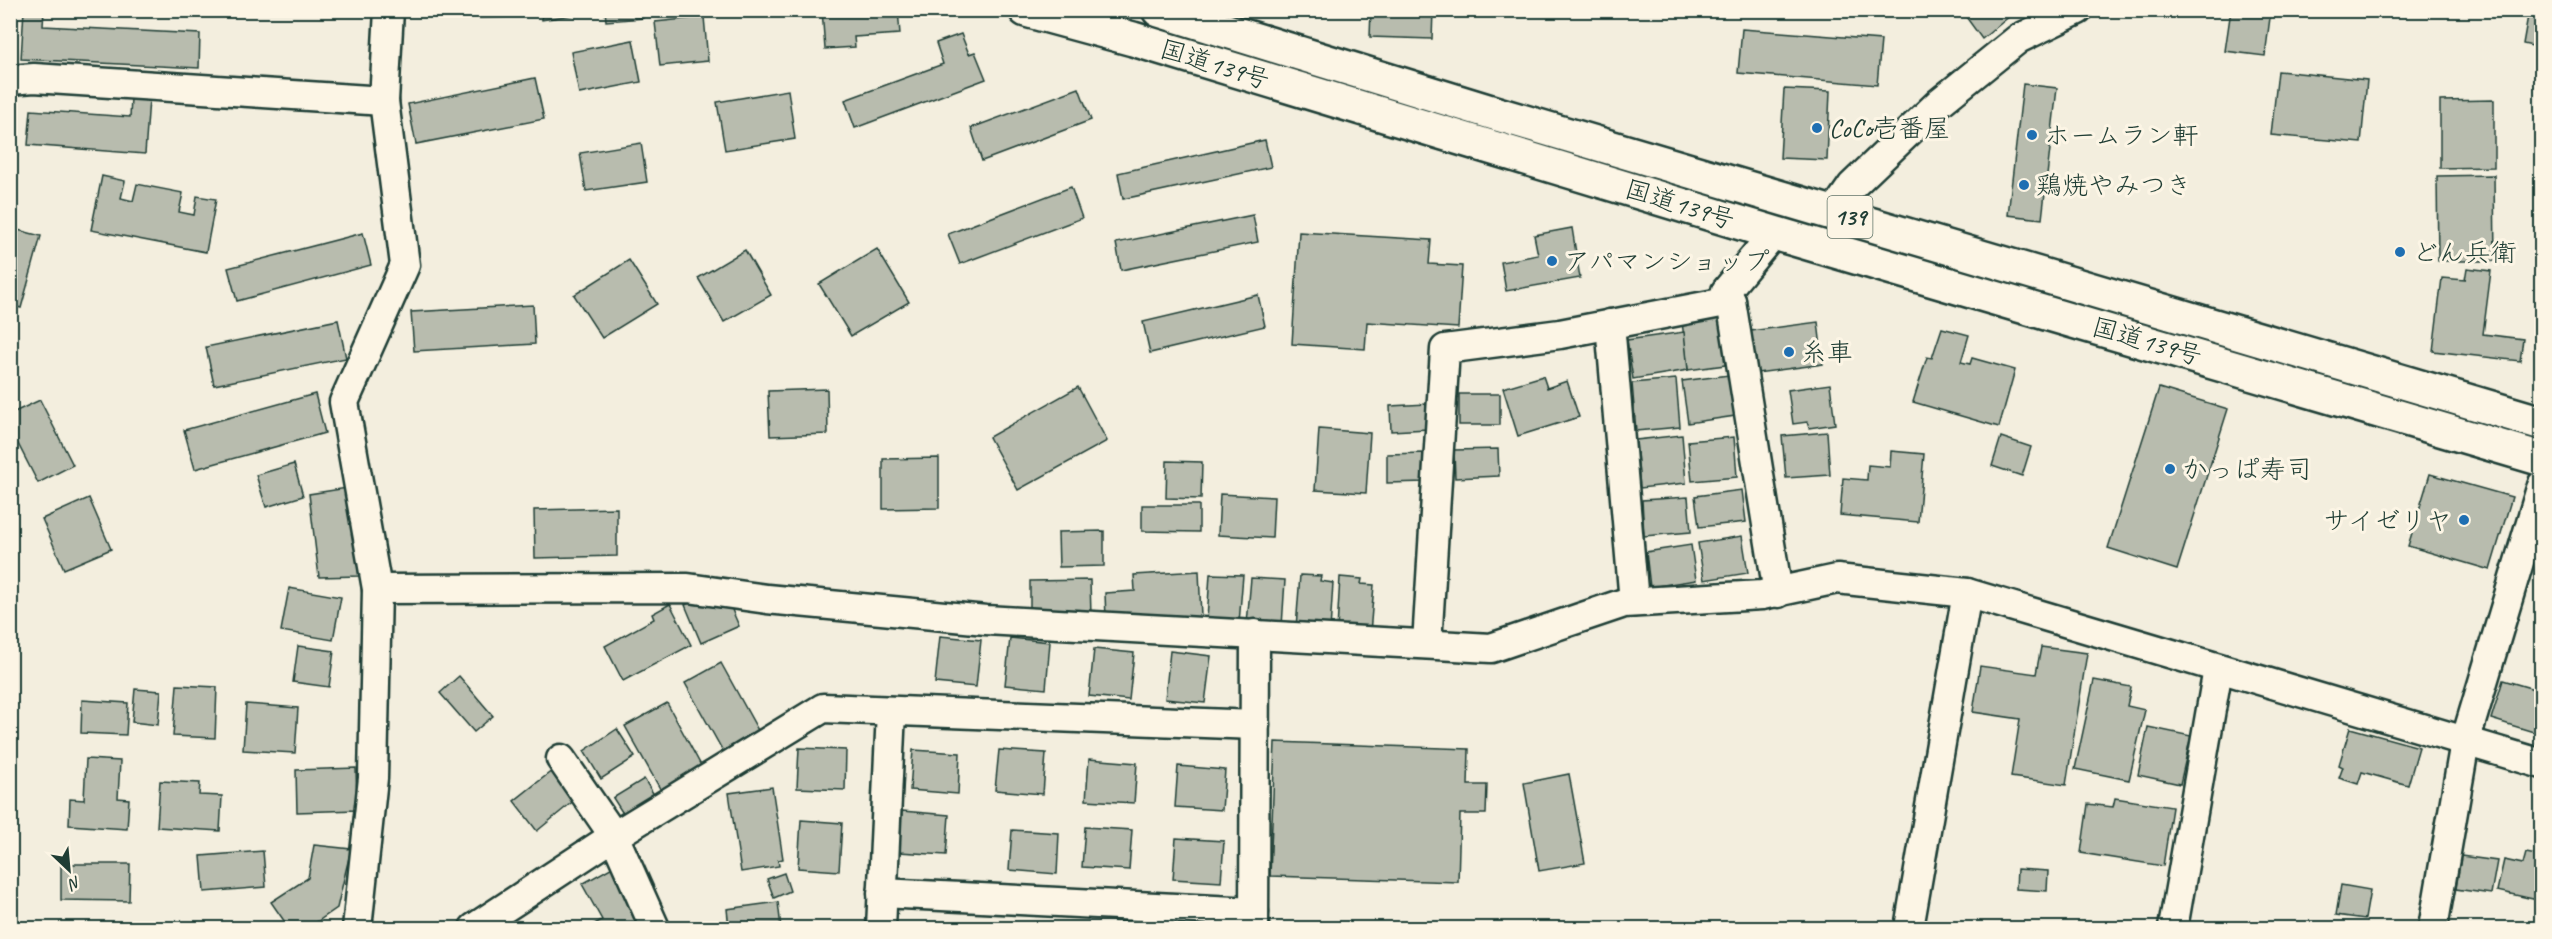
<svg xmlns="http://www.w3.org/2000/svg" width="2552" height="939" font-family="Caveat,'Klee One',sans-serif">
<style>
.building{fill:#b8bcae;stroke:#1f3d34;stroke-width:1.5}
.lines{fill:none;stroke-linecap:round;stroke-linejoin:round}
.street-casing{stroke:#1f3d34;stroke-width:33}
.highway-casing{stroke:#1f3d34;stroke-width:38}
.street{stroke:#fcf5e5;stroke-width:28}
.highway{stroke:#fcf5e5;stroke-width:33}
.poi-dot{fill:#1f6fb2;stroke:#fcf5e5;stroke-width:2}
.labels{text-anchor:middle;stroke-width:6;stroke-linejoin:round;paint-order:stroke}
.shield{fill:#fcf5e5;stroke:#617469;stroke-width:1.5}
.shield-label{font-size:24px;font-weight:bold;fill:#1f3d34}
.street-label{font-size:26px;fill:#1f3d34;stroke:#fcf5e5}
.poi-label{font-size:26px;fill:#1f3d34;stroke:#fcf5e5;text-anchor:start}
</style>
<rect width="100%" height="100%" fill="#f3eede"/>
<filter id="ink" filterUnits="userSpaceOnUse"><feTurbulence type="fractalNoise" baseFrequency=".0167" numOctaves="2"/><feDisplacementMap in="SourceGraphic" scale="12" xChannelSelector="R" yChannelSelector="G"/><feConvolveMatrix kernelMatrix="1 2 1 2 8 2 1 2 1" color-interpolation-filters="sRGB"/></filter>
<g filter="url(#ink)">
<g class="building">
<polygon points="24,10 44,10 43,26 200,34 199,68 21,59"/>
<polygon points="477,10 518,10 518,17 477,18"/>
<polygon points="541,10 590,10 590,12 542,20"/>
<polygon points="605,10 643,10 643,18 606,21"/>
<polygon points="822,10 898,10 900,34 854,37 855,47 825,49"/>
<polygon points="1371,10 1433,10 1432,39 1370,37"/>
<polygon points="1458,10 1494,10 1494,15 1458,17"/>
<polygon points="1961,10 2016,10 2016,11 1982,39"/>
<polygon points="2231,10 2271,10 2265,56 2225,51"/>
<polygon points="2529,10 2542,10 2542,48 2523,44"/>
<polygon points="704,17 708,61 660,66 655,22"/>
<polygon points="1742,29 1881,40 1877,85 1738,73"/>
<polygon points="961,34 969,54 975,52 986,79 855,128 845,100 943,64 936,43"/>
<polygon points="633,40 641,82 579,94 571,52"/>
<polygon points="2278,71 2367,80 2361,143 2271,135"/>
<polygon points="535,78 544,119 416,144 408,104"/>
<polygon points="2023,84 2057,88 2042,219 2008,215"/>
<polygon points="1079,88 1091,120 982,161 971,128"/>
<polygon points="1784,89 1830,91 1827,160 1780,158"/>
<polygon points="788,90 795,139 725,150 717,102"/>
<polygon points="131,98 149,99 145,154 28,145 31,110 130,117"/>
<polygon points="2494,100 2494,167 2440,168 2440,101"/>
<polygon points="1265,140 1271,167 1123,199 1118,173"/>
<polygon points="641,143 647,182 586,191 580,153"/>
<polygon points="2494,175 2495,261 2438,261 2437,176"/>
<polygon points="102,176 125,181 121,198 133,201 137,184 183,193 179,212 194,215 197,196 216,199 206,252 91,230"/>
<polygon points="1071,187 1082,218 960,264 948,234"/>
<polygon points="1253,215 1258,242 1121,270 1116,243"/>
<polygon points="10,228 41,236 21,308 10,305"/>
<polygon points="1572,228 1580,278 1506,291 1501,262 1538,255 1534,235"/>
<polygon points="1299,232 1431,240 1429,264 1462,266 1458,328 1367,322 1365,349 1292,344"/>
<polygon points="363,233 371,265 237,301 228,268"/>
<polygon points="877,249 909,302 851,336 819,284"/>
<polygon points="745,250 771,295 724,322 698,278"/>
<polygon points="629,260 657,304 602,338 574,295"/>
<polygon points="2467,268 2491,271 2483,334 2523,339 2520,361 2433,351 2442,278 2465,280"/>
<polygon points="1258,295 1265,326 1150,353 1143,322"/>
<polygon points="533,305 535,344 414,351 411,312"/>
<polygon points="1720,317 1725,365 1688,370 1682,322"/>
<polygon points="338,320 346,358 214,385 206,347"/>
<polygon points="1818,322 1823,364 1757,373 1751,331"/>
<polygon points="1942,328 1969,335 1961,362 1970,364 1972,358 2015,370 1999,427 1913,402 1927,357 1932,358"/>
<polygon points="1684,332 1688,370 1633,379 1627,340"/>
<polygon points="1729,375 1735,416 1688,423 1682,381"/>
<polygon points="1543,376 1547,388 1567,381 1579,417 1518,436 1503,388"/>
<polygon points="1676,379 1680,427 1636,431 1632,383"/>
<polygon points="1830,384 1835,424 1809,428 1807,422 1793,424 1788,390"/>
<polygon points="1078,387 1107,441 1018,490 989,437"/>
<polygon points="2159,388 2228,409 2177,570 2108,548"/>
<polygon points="827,389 828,434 770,436 768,391"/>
<polygon points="315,394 325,433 195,469 184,430"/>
<rect x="1459" y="394" width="41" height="31"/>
<polygon points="40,400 73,465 38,483 10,428 10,414"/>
<polygon points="1427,404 1428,429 1391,431 1390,406"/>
<polygon points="1319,429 1370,433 1366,493 1315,490"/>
<polygon points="1827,432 1830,475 1786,478 1782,436"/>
<polygon points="1682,435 1686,483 1640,488 1636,440"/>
<polygon points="1734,437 1737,477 1692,481 1688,441"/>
<polygon points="2001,437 2031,447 2022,476 1992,466"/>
<polygon points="1498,449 1499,476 1455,478 1454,450"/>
<polygon points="1891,451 1924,454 1918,522 1840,515 1843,478 1867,480 1868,465 1890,467"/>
<polygon points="1424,453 1425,482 1387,483 1387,454"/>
<polygon points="939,458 939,508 883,509 883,459"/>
<polygon points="1167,461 1202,462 1201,499 1166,498"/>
<polygon points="294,464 303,496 266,507 256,475"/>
<polygon points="2430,474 2512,497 2490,570 2408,546"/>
<polygon points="347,488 359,576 319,577 309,494"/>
<polygon points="1742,490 1746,522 1699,527 1695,496"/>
<polygon points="1220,494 1274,497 1272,538 1218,535"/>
<polygon points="1688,497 1691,532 1644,536 1642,500"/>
<polygon points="89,498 111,549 64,569 42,519"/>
<polygon points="1142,505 1199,505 1199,532 1142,531"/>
<polygon points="617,508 617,556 535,558 534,510"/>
<polygon points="1104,531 1104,566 1059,567 1058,532"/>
<polygon points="1742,536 1748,573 1704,580 1698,543"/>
<polygon points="1691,545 1696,580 1650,587 1646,552"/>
<polygon points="1199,571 1201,617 1136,621 1106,618 1105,593 1135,591 1134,575"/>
<polygon points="1210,574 1243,575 1239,623 1207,620"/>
<polygon points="1300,575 1321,576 1320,581 1333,583 1330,630 1296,628"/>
<polygon points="1340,577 1362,579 1361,584 1374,585 1370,633 1337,630"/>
<polygon points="1251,578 1285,580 1282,626 1247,624"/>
<polygon points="1090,580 1091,616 1030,617 1030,581"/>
<polygon points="289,588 341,597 333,640 281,631"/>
<polygon points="708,596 726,596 739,626 701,643 685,605"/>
<polygon points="670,604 691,645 623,681 605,646 654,619 652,614"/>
<polygon points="940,636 981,640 976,687 935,683"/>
<polygon points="1010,638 1050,642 1046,689 1005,685"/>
<polygon points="298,646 334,651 329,687 293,682"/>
<polygon points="2041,647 2087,653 2066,785 2011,777 2020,719 1973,712 1980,666 2036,674"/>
<polygon points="1094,649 1134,653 1129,700 1089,696"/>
<polygon points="1170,651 1211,656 1205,703 1165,699"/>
<polygon points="721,663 760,734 724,753 685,683"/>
<polygon points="459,676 493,716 474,732 440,693"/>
<polygon points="2094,680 2131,687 2127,706 2145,710 2129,780 2075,769"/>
<polygon points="2503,680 2534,689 2537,681 2542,682 2542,741 2535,739 2537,733 2491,719"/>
<polygon points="177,685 217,687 215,738 173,736"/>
<polygon points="135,689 161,691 158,725 132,722"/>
<polygon points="82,700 128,703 126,735 81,733"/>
<polygon points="667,703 704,771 663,794 625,726"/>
<polygon points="246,704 298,708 295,753 243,750"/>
<polygon points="2148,727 2191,736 2180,784 2138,775"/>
<polygon points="2350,728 2419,747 2408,785 2362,772 2358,784 2339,778 2343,767 2339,765"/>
<polygon points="617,729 635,757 601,779 584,751"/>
<polygon points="1275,742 1469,749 1468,785 1487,785 1486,814 1460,814 1458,882 1270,876"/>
<polygon points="799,748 846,750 845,790 797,788"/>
<polygon points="913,750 960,753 958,794 910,790"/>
<polygon points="999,750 1046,753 1043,794 995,790"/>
<polygon points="86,759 120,761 118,798 129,799 127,829 69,825 70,799 84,800"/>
<polygon points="1089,759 1137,763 1134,803 1086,800"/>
<polygon points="1178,766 1225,770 1222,810 1175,807"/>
<polygon points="356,768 357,810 297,812 296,770"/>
<polygon points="553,770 576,799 537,831 514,801"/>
<polygon points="1569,774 1585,863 1539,871 1524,783"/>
<polygon points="644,779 660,804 629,823 613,798"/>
<polygon points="160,781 200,783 199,795 222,796 220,831 157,827"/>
<polygon points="772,787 783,859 778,860 779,866 741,872 729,793"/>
<polygon points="2115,798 2172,807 2163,866 2081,853 2088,804 2113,807"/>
<polygon points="902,811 949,815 946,855 899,852"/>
<polygon points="801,820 842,823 839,871 798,868"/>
<polygon points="1085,827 1132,830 1129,870 1082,867"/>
<polygon points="1012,830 1059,833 1057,874 1009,870"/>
<polygon points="1176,838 1224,841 1221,882 1173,879"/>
<polygon points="314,845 351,849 337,908 308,928 289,928 271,902 308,878"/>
<polygon points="263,851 266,887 204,892 201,856"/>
<polygon points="2526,853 2542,856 2542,901 2497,891 2504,860 2523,864"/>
<polygon points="2461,856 2497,861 2491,894 2456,889"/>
<polygon points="61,864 130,864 129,901 61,900"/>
<polygon points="616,865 646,928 587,928 602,920 582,884"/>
<polygon points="2017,869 2048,871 2047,891 2016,889"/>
<polygon points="784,873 790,891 774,898 767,879"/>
<polygon points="2341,885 2370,890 2365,919 2336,915"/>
<polygon points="778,902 781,928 729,928 727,909"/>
</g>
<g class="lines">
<defs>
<g id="street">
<polyline points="10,80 34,78 384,101"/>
<polyline points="1834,212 1852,186 1940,102 2018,39 2078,10"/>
<polyline points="1774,233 1726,291 1731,301 1778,593"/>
<polyline points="1610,324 1634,602"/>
<polyline points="377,589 688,588 767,599 986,620 1491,648 1624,603 1762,595 1837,579 1967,593 2542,764"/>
<polyline points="1427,644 1445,349 1560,334 1731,301"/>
<polyline points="561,759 614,836 655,928"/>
<polyline points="882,893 1254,912"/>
<polyline points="357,928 373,778 377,589 344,402 405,265 384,101 389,10"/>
<polyline points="474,928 614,836 823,708 1255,725"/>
<polyline points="881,928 891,711"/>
<polyline points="1254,928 1255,634"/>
<polyline points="1909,928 1967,593"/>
<polyline points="2173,928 2218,669"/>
<polyline points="2433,928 2465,742 2542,485"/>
</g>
<g id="highway">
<polyline points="1026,10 1133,39 1774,233 2542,459"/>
<polyline points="1159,10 1494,113 2542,423"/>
</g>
</defs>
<use href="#street" class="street-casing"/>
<use href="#highway" class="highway-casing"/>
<use href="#street" class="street"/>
<use href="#highway" class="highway"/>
</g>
</g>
<g class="poi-dot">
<circle cx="1817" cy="128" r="6"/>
<circle cx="2032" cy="135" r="6"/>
<circle cx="2024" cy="185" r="6"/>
<circle cx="2400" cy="252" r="6"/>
<circle cx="1552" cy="261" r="6"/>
<circle cx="1789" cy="352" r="6"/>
<circle cx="2170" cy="469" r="6"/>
<circle cx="2464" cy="520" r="6"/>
</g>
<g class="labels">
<rect class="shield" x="1827.5" y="196" width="45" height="42" rx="4.5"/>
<g class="shield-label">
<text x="1850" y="225">139</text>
</g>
<g class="street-label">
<text transform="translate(1215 64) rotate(17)" y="9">国道139号</text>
<text transform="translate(1680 204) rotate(17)" y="9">国道139号</text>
<text transform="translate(2147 341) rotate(16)" y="9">国道139号</text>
</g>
<g class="poi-label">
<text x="1829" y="137">CoCo壱番屋</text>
<text x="2044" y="144">ホームラン軒</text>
<text x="2036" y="194">鶏焼やみつき</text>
<text x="2412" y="261">どん兵衛</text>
<text x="1564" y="270">アパマンショップ</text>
<text x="1801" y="361">糸車</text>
<text x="2182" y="478">かっぱ寿司</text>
<text x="2452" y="529" text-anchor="end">サイゼリヤ</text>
</g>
</g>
<rect width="2552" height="939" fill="none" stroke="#fcf5e5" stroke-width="36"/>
<rect x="18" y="18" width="2516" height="903" fill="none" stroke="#1f3d34" stroke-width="2" filter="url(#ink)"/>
<g transform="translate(69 870) rotate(154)" stroke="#fcf5e5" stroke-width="4.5" paint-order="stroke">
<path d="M0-4.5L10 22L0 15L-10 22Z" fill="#1f3d34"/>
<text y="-9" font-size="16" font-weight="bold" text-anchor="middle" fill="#1f3d34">N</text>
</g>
</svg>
